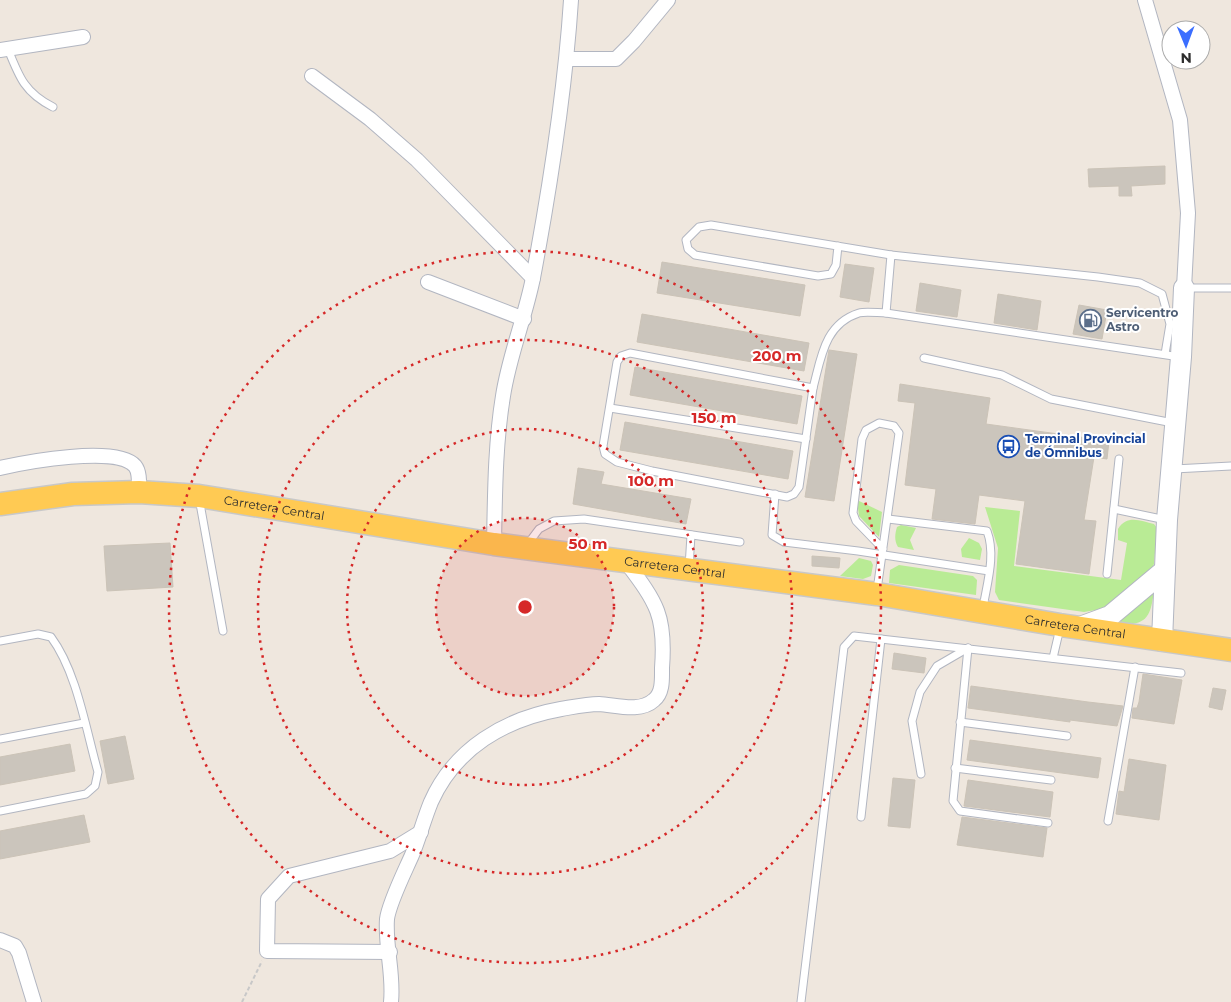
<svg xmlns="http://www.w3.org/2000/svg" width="1231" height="1002" font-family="Montserrat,sans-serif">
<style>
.green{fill:#b9eb95}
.building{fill:#cbc5bc;stroke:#cbc3b7}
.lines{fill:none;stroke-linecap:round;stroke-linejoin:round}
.lane-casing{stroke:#b2b6c1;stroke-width:9}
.street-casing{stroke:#b2b6c1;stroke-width:16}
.secondary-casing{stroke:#b2b6c1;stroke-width:22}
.primary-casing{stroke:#c8c8c8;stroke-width:25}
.path{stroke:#c8c8c8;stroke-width:2;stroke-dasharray:4 2.5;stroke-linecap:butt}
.lane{stroke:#fff;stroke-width:7}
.street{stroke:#fff;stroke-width:14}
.secondary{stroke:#fff;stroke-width:20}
.primary{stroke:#ffca53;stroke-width:22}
.ring{fill:none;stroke:#d62828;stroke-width:2.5;stroke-dasharray:2.5 5}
.labels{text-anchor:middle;stroke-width:4;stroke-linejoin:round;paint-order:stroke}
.service-label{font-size:12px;font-weight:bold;fill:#4e5e75;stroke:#fff;text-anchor:start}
.transit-label{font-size:12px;font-weight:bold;fill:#164399;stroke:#fff;text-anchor:start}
.street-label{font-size:12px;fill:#2d2d2d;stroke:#fff}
.centre{fill:#d62828;stroke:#fff;stroke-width:2.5}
.ring-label{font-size:15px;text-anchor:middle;font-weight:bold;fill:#d62828;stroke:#fff;stroke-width:4;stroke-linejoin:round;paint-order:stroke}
</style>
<rect width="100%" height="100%" fill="#efe7de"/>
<g class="green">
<polygon points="857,500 882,512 879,537 859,516"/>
<path d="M 985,507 L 1020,511 L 1014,566 L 1121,580 L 1127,543 L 1118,540 L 1118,529 C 1127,514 1141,521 1154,524 L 1157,528 L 1154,564 L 1151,570 L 1108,608 L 1084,612 L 999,600 L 995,592 L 998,548 Z"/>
<path d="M 901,525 L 916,528 L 910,540 L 914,550 L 898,547 C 894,540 895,534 897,527 Z"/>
<polygon points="969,538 979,543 982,549 980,560 962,557 961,549"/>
<polygon points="859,558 871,561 873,565 871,576 863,579 840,576"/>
<polygon points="899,565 973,576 977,580 976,595 889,583 890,570"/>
<path d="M 1154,588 C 1151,622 1144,627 1109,623 Z"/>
</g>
<g class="building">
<polygon points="1165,166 1165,184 1131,186 1132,196 1119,196 1119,186 1089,187 1088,169"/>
<polygon points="662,262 805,285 800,316 657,293"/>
<polygon points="845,264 874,268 869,302 840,297"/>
<polygon points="920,283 961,290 957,317 916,311"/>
<polygon points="998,294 1041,301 1037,330 994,323"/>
<polygon points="1079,305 1107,310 1102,339 1073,334"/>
<polygon points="642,314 809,343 804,371 637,342"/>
<polygon points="829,350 857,354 834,501 805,497"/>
<polygon points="635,367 802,396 797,424 630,395"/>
<polygon points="900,384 990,398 986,424 1109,441 1107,459 1094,457 1084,520 1096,521 1089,574 1016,564 1025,501 979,495 975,524 932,519 936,489 905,485 915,403 898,401"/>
<polygon points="625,422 793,451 788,479 620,450"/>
<polygon points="578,468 604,472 601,484 691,499 686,524 573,504"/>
<polygon points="170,543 173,587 107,591 104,546"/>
<polygon points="812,556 840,558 839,568 812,566"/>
<polygon points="894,653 926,658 924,673 892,669"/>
<polygon points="1143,674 1182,680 1174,724 1132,718 1133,708 1137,708 1139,702"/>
<polygon points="971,686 1088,702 1123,706 1117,726 1070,720 1070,722 968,708"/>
<polygon points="1213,688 1226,690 1222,710 1209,707"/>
<polygon points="125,736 134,779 108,784 100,741"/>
<polygon points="970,740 1101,758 1098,778 967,760"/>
<polygon points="70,744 75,771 0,785 0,757"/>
<polygon points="1129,759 1166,765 1159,820 1116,814 1119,791 1124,792"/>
<polygon points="893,778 915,780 910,828 888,826"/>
<polygon points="968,780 1053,792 1050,817 964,806"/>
<polygon points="84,815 90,842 0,859 0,831"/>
<polygon points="962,817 1047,828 1043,857 957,845"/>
</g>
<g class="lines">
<defs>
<g id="lane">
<path d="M 8,49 C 19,77 25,93 53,107"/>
<polyline points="838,246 836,265 831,274 818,276 695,255 688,249 686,240 699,227 711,225 891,255"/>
<polyline points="1184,288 1231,288"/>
<polyline points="886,313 891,255 1098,277 1140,283 1162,294 1170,324 1165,354"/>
<polygon points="630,353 813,388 799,487 794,494 787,497 652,471 617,462 605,454 603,446 617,362 621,356"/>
<polyline points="924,358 1002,375 1051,399 1173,423"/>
<path d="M 813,388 C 821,359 824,324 859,313 C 866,311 878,313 886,313 L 1180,357"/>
<polyline points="610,408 806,439"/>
<polyline points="1174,469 1231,466"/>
<polyline points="775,494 772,535 784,542 858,551 989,571"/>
<polyline points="199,498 223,631"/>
<polyline points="1114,509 1166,520"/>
<path d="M 888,519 L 987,531 C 996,555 987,583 983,608"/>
<polyline points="527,545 539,529 554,521 584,519 740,542"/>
<polyline points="689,567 691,535"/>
<polyline points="1107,574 1119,459"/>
<polyline points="877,590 899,433 894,426 879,423 866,430 862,439 853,513 856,521 883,549"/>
<path d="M 0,641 L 38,634 L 51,637 C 77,672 86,730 98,772 L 95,786 L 86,794 L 0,811"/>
<polyline points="968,648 953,801 960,811 1048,823"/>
<polyline points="1053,658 1060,628"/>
<polyline points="960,722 1067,736"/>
<polyline points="0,739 84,723"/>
<polyline points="955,768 1051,780"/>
<polyline points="921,774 912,721 920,692 937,666 968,648"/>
<polyline points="861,817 881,639"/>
<polyline points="1108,821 1135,667"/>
<polyline points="801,1002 844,647 854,636 1181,673"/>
</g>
<g id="street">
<polyline points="1145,0 1180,120 1188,213 1184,288"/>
<polyline points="0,50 83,37"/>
<polyline points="567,59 616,59 634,41 668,0"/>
<polyline points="312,76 370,119 417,160 533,278"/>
<polyline points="428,282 524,319"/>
<path d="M 0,468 C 26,462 117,445 135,466 C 140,472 139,484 139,492"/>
<path d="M 494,544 C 495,495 495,445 503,396 C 509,356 525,318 533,278 C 550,187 565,93 571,0"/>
<polyline points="0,940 15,946 19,953 34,1002"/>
<polyline points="390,952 267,951 268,899 289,876 390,851 421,832"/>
<path d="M 391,1002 C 394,974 385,947 387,919 C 389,903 405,871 412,855 C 419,838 424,819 431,802 C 455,748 505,719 561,709 C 573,707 587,704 599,704 C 616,705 640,713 654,700 C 663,693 662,679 662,668 C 666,616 657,603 626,562"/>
</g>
<g id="secondary">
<polyline points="1080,627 1110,616 1165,570"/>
<polyline points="1162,641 1167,520 1181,357 1184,288"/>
</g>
<g id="primary">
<path id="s1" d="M 0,504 L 73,494 L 139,492 L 199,496 L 494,544 L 877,594 L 1060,625 L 1231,650"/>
</g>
</defs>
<use href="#lane" class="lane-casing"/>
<use href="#street" class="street-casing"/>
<use href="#secondary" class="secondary-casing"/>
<use href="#primary" class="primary-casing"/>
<polyline class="path" points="242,1002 262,961"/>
<use href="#lane" class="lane"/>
<use href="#street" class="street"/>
<use href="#secondary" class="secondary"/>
<use href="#primary" class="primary"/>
</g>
<circle cx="525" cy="607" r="89" fill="#d62828" fill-opacity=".12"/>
<g class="ring">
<circle cx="525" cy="607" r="89"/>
<circle cx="525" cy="607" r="178"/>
<circle cx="525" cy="607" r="267"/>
<circle cx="525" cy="607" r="356"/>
</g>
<defs>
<symbol id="fuel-ring" viewBox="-11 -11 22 22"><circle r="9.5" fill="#fff" stroke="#5c6f8a" stroke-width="1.5"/><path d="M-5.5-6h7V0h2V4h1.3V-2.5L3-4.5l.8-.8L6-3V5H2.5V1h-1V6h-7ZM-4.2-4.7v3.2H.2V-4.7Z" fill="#5c6f8a"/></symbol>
<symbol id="bus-ring" viewBox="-11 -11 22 22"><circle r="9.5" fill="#fff" stroke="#1a4fb4" stroke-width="1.5"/><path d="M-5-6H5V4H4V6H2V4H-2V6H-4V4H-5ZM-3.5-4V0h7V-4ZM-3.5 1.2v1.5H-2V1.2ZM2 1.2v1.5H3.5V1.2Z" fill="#1a4fb4"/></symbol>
</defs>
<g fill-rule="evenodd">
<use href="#fuel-ring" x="1078" y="308" width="25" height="25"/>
<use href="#bus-ring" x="996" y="434" width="25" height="25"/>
</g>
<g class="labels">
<g class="service-label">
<text x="1106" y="317">Servicentro<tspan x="1106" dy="14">Astro</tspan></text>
</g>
<g class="transit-label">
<text x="1025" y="443">Terminal Provincial<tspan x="1025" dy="14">de Ómnibus</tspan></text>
</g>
<g class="street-label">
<text dy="4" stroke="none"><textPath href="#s1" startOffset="276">Carretera Central</textPath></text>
<text dy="4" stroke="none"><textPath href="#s1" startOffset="681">Carretera Central</textPath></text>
<text dy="4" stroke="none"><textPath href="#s1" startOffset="1086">Carretera Central</textPath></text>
</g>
</g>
<circle cx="525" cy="607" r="8" class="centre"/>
<g class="ring-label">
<text x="777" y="361">200 m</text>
<text x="714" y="423">150 m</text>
<text x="651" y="486">100 m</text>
<text x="588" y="549">50 m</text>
</g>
<g transform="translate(1186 45) rotate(179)"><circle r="24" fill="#ffffff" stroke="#ababab"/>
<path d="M0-4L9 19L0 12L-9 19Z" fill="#3b6eff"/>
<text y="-8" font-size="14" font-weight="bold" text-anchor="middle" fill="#2d2d2d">N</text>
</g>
</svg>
